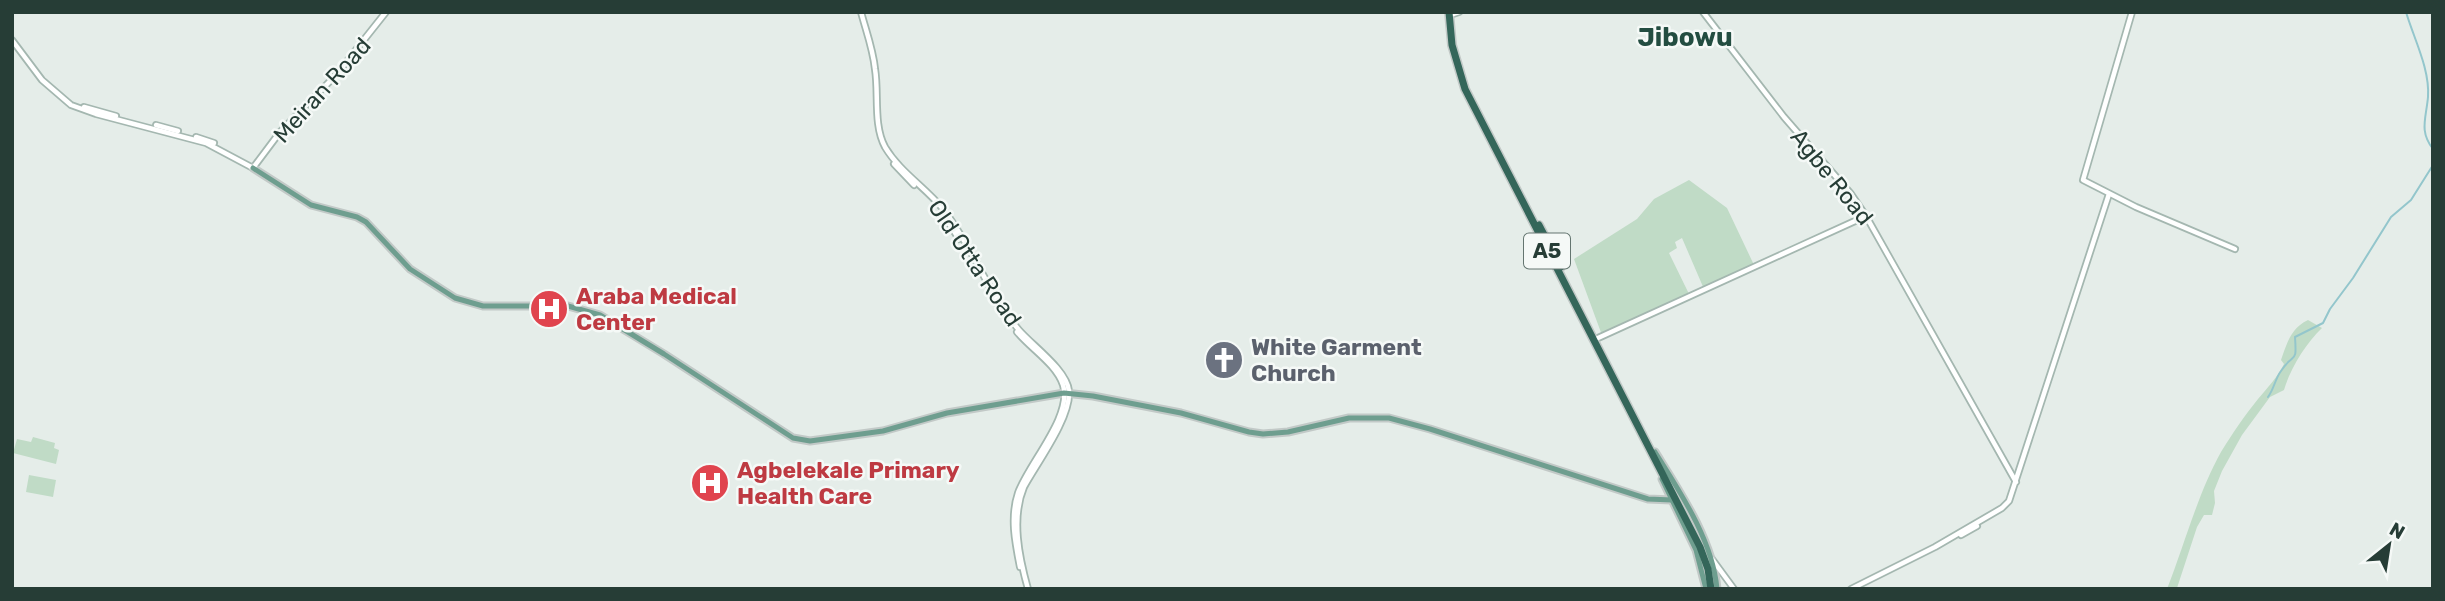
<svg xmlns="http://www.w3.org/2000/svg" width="2445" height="601" font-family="Rubik,sans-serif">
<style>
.green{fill:#c0dbc6}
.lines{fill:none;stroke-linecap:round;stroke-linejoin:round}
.stream{stroke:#93c6cc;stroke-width:2}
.secondary-casing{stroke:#a4b7b0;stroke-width:8}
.primary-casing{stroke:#c2c9c7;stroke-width:9}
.highway-casing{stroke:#c2c9c7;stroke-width:10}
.secondary{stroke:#fff;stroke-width:4.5}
.primary{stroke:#6e9e8f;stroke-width:5}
.highway{stroke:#34665a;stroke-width:7}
.labels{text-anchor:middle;stroke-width:5;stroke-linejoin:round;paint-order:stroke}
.shield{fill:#f5f9f7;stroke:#647570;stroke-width:2}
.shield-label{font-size:21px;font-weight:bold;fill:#263d36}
.street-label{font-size:23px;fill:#263d36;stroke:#f5f9f7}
.health-label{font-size:23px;font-weight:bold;fill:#be3a42;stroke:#f5f9f7;text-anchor:start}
.worship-label{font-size:23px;font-weight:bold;fill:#5b616d;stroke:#f5f9f7;text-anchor:start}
.quarter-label{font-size:26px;font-weight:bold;fill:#234d41;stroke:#f5f9f7}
</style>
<rect width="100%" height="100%" fill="#e5ede9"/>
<g class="green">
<polygon points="1689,180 1727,208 1754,265 1704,289 1682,238 1675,242 1677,248 1669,253 1690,296 1603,338 1574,259 1637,219 1654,199"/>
<path d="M 2308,320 L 2322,328 C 2306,343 2290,369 2284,390 L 2270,397 L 2242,435 L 2222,471 L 2214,491 L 2215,503 L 2212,515 L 2204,515 L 2197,527 L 2177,588 L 2167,589 C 2184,546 2198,493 2221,452 C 2232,434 2245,415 2258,399 C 2268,387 2277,378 2284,364 L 2281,360 C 2287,343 2291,328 2308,320 Z"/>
<polygon points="33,437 55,443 54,448 59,450 56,464 13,453 17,439 31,442"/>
<polygon points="29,475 56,480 53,497 26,492"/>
</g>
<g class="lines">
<g class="stream">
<path d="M 2406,12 C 2414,39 2430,69 2428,97 C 2426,119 2419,131 2433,149"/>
<path d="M 2268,397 C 2274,389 2275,379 2281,371 C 2294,351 2297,366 2295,337 L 2323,323 L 2330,309 L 2353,278 L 2391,217 L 2411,200 L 2433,165"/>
</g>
<defs>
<g id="secondary">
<path d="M 861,12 C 866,31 873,49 875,69 C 879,93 873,125 885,147 C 900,172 925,187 943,209 C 973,247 988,294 1019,330 C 1033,346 1067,370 1069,391 C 1071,418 1037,463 1024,487 C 1011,518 1019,557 1028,589"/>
<polyline points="1703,12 1784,117 1851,194 1866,216 2016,482"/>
<polyline points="2132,12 2083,180 2136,207 2235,249"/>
<polyline points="1453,14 1459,12"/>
<polyline points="12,40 42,80 71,105 96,114 206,143 253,168 280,132 336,75 386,12"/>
<polyline points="84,107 116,116"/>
<polyline points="156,125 178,131"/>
<polyline points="196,137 214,143"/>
<polyline points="894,164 914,185"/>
<polyline points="943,214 959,239"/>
<polyline points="991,295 1010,322"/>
<path d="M 1017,332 C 1031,349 1056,364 1063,385 C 1073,416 1028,464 1018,493 C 1010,517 1015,542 1020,567"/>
<polyline points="1598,338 1866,216"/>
<polyline points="1961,535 1977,526"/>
<polyline points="1712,559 1734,589"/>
<polyline points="1851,589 1935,547 2002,508 2009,501 2109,194"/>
</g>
<g id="primary">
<polyline points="253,168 311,205 357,217 366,222 410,269 455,298 483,306 568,306 600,315 664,354 793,438 810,441 883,431 947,413 1064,393 1093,396 1181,413 1249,432 1263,434 1288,432 1349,418 1389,418 1430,429 1648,499 1672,500"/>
<path d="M 1655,452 C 1680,492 1713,541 1717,589"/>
<polyline points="1662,479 1696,550 1706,589"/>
</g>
<g id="highway">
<polyline points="1449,12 1452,45 1465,89 1700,547 1708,569 1711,589"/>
<polyline points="1539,225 1561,267"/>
</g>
</defs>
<use href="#secondary" class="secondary-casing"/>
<use href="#primary" class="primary-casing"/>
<use href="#highway" class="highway-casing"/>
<use href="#secondary" class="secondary"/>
<use href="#primary" class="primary"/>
<use href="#highway" class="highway"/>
</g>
<defs>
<symbol id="hospital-disc" viewBox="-11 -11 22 22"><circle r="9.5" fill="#e0444e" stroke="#f5f9f7"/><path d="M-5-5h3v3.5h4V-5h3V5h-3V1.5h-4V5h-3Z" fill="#fff"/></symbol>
<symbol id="church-disc" viewBox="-11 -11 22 22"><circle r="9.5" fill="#6b7280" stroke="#f5f9f7"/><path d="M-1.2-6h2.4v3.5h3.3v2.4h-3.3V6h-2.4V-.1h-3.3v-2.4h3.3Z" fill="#fff"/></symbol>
</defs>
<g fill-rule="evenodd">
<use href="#hospital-disc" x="527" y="287" width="44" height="44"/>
<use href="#church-disc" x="1202" y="338" width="44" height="44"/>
<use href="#hospital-disc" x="688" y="461" width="44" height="44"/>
</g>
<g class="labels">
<rect class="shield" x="1524" y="233.5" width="46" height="35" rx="5"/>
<g class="shield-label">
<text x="1547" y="258">A5</text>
</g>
<g class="street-label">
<text transform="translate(322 90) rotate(-48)" y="8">Meiran Road</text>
<text transform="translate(1832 177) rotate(51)" y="8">Agbe Road</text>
<text transform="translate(975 263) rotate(56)" y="8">Old Otta Road</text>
</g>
<g class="health-label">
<text x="576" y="304">Araba Medical<tspan x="576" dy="26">Center</tspan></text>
<text x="737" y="478">Agbelekale Primary<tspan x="737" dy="26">Health Care</tspan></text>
</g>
<g class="worship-label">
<text x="1251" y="355">White Garment<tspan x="1251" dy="26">Church</tspan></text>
</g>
<g class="quarter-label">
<text x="1685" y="46">Jibowu</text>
</g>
</g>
<rect width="2445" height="601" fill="none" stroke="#263d36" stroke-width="28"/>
<g transform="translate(2389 545) rotate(30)" stroke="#f5f9f7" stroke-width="5" paint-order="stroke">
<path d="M0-5L12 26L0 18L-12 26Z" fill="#263d36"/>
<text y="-10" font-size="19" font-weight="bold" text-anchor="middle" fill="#263d36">N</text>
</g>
</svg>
